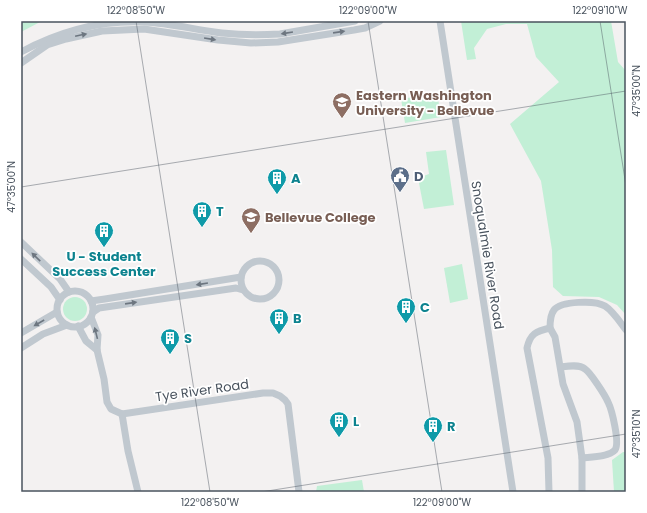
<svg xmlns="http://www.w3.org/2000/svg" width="647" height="513" font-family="Poppins,sans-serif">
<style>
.green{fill:#c2efd6}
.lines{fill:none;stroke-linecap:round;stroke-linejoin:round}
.street{stroke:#c0c8cf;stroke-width:7}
.oneway{fill:#6d7680}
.ticks{fill:none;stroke:#49535e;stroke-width:1;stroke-opacity:0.45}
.labels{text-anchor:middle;stroke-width:3.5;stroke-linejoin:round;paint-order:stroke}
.education-label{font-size:13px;font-weight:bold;fill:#785e54;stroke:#fff;text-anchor:start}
.service-label{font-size:13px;font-weight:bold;fill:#4e5e75;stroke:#fff;text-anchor:start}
.culture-label{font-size:13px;font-weight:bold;fill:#0d838f;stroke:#fff;text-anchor:start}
.street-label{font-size:13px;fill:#49535e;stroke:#fff}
.neatline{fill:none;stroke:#49535e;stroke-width:1.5}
.ticks-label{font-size:10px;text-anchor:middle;fill:#49535e}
</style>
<rect width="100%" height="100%" fill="#f3f1f1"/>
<g class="green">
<polygon points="21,21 42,21 21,32"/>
<polygon points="461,21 611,21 618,62 626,71 626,315 617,305 599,297 563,296 553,287 552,250 541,181 510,124 559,82 536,57 527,24 506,24 487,29 474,48 476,59 467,60"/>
<polygon points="437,93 441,117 405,123 401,99"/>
<polygon points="446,150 454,205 424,209 418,178 429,174 426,152"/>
<polygon points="462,264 468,299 450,303 444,268"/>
<circle cx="75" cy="309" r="12"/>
<polygon points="623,452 626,452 626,492 614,492 612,460"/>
<polygon points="362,480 364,492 316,492 317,486"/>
</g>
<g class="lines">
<g class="street">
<polyline points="440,21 513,492"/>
<path d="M 21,52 C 60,31 99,20 144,22 C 170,23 196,30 222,33 C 241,35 261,35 280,34 L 355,21"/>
<polyline points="21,63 47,45 66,39 102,31 144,29 218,40 251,43 278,42 354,30 365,28 380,21"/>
<polyline points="21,242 60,279 69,292"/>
<polyline points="21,259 51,287 60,300"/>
<circle cx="260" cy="280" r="19"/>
<circle cx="75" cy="309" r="18"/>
<polyline points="91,301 105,299 241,277"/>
<polyline points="93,312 99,308 106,307 236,288 243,290"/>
<polyline points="91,317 98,335 97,350 104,379 107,402 111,409 122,414 263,393 273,393 280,396 285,400 288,404 299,492"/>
<polyline points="78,326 86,341 97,350"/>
<path d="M 550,328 C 550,322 550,315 554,310 C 561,301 595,300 605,306 C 613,311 620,322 626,330"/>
<polyline points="21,333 57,312"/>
<polyline points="21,348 43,334 67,325"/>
<path d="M 561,367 C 568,366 579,364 585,369 C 590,372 605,395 608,402 C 612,410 620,443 615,450 C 609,457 591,457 582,458"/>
<polyline points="122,414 128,451 138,492"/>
<path d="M 549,492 L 548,458 L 527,348 C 530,334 536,331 550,328 L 555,337 L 563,384 L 577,422 L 582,458 L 582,492"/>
</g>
</g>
<defs><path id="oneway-solid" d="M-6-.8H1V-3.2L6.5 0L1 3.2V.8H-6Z"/></defs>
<g class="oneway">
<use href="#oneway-solid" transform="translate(339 32) rotate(-8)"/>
<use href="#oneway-solid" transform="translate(287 33) rotate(171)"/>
<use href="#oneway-solid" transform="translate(81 35) rotate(-12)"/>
<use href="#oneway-solid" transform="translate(210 39) rotate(9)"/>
<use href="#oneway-solid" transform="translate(36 257) rotate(-136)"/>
<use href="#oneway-solid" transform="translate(202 284) rotate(171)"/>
<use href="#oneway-solid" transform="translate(131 303) rotate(-8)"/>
<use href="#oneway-solid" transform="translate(39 323) rotate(150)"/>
<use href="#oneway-solid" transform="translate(96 333) rotate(-104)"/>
</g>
<path class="ticks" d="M 136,21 L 210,492M 368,21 L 442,492M 600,21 L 626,186M 21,187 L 626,91M 261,492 L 626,434"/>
<defs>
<symbol id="university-pin" viewBox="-11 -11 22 30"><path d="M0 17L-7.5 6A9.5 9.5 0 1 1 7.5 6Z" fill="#8d6e63" stroke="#fff"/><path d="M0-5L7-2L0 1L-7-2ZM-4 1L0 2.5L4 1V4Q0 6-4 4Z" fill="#fff"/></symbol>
<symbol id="civic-pin" viewBox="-11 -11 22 30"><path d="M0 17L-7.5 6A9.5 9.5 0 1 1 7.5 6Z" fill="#5c6f8a" stroke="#fff"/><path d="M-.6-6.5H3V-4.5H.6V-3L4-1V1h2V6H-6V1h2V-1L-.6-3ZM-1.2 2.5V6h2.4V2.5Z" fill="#fff"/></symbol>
<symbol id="building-pin" viewBox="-11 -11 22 30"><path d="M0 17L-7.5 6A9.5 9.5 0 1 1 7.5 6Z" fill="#0f9aa8" stroke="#fff"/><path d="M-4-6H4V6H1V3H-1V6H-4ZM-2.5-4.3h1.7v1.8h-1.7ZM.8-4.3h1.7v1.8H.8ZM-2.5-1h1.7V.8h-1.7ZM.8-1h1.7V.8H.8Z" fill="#fff"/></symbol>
</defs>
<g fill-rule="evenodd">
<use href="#university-pin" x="331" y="91" width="22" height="30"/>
<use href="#civic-pin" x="389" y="165" width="22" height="30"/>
<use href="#building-pin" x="266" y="167" width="22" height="30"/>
<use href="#building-pin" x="191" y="200" width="22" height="30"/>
<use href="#university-pin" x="240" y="206" width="22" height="30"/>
<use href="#building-pin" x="93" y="220" width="22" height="30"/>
<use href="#building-pin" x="395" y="296" width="22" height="30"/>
<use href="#building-pin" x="268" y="307" width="22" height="30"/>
<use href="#building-pin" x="159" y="327" width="22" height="30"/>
<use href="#building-pin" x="328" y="410" width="22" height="30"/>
<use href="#building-pin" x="422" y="415" width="22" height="30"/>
</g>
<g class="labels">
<g class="education-label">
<text x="356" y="100">Eastern Washington<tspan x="356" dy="15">University - Bellevue</tspan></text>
<text x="265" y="222">Bellevue College</text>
</g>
<g class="service-label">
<text x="414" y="181">D</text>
</g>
<g class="culture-label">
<text x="291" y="183">A</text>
<text x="216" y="216">T</text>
<text x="104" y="261" text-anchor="middle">U - Student<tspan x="104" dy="15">Success Center</tspan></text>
<text x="420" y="312">C</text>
<text x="293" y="323">B</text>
<text x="184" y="343">S</text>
<text x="353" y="426">L</text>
<text x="447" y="431">R</text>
</g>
<g class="street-label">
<text transform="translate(488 255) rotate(81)" y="5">Snoqualmie River Road</text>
<text transform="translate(202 390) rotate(-8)" y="5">Tye River Road</text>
</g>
</g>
<rect width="647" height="513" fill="none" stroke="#ffffff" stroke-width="44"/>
<rect x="22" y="22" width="603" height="469" class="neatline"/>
<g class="ticks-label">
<text x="136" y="14">122°08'50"W</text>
<text x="368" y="14">122°09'00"W</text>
<text x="600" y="14">122°09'10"W</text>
<text transform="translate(636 91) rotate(-90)" y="4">47°35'00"N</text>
<text transform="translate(11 187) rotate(-90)" y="4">47°35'00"N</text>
<text transform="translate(636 434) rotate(-90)" y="4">47°35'10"N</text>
<text x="210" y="506">122°08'50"W</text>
<text x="442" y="506">122°09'00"W</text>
</g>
</svg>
